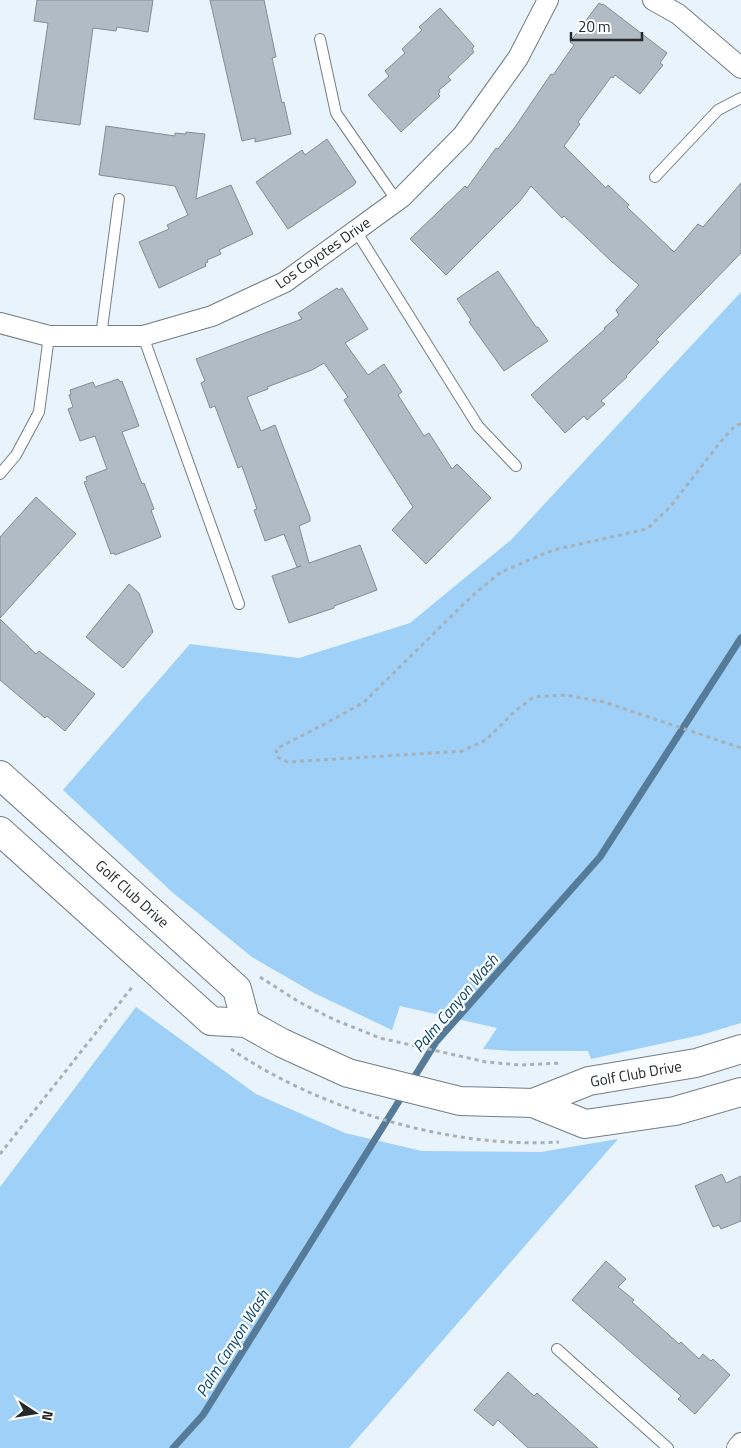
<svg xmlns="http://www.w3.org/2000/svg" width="741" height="1448" font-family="'Titillium Web',sans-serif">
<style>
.green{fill:#9fd0f8}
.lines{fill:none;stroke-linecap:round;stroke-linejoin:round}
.stream{stroke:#567b98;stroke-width:7}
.building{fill:#b1bbc3;stroke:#838d94}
.lane-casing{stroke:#747d85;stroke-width:12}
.street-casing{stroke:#747d85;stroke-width:22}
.secondary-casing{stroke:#747d85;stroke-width:30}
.path{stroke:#a8b1b7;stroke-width:3;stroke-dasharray:4 4;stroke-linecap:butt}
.lane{stroke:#fff;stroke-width:10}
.street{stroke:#fff;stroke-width:20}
.secondary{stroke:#fff;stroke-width:28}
.labels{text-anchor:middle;stroke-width:4.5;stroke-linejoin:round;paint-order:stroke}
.street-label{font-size:15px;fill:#25292c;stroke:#fff}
.water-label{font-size:16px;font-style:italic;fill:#06456c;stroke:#fff}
</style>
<rect width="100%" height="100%" fill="#e8f3fb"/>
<g class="green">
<polygon points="741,292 741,1023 701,1035 591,1059 588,1051 512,1051 483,1049 497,1028 400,1006 392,1030 314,993 252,957 172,892 63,790 190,644 299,658 410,623 511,540"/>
<polygon points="136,1007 256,1094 345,1133 422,1151 541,1152 618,1139 349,1448 0,1448 0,1187"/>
</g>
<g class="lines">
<g class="stream">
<polyline points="410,1084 436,1042 600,857 741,638"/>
<polyline points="173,1448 203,1415 404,1093"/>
</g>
</g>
<g class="building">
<polygon points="37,0 153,0 148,32 117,27 116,31 93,28 80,125 34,119 48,23 34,21"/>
<polygon points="210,0 264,0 276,57 272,58 282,103 284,102 291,134 255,142 255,138 242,141"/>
<polygon points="599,3 602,5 603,4 667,53 660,63 663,65 640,94 615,75 613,78 611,77 578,122 580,124 564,146 606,188 608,185 629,205 627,207 674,252 698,224 703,227 741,183 741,253 656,340 659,342 626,376 627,377 601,401 605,404 587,420 584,416 565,433 531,395 605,329 604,328 619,315 616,310 639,285 611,261 564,216 562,218 531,186 520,201 446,275 410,239 465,186 467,188 496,148 498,149 515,127 551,74 553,75 574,45 570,42"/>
<polygon points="440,8 474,46 472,49 474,52 448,77 451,80 439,90 440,92 438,94 440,96 401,132 368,95 389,76 385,71 405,53 402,49 422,30 419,27"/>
<polygon points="106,126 175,136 175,133 186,134 186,132 205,134 196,199 231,185 253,234 219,250 221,254 207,260 208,262 205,263 206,266 159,288 139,242 169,229 167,225 188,215 175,186 99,175"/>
<polygon points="327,139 356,182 354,185 288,229 256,182 302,150 305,155"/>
<polygon points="498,271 536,327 538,327 548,341 504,371 469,322 471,320 457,299"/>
<polygon points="337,288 339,290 342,288 368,329 345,343 368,375 384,364 402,392 398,395 424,436 429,433 452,469 457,464 491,498 426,564 392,530 413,507 344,400 348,397 324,363 312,370 267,387 268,389 247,397 261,431 275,425 310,517 310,521 299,526 309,563 360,545 377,590 334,606 334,608 289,623 272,576 301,566 297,567 284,534 265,541 254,510 257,509 242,466 238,468 215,406 210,408 201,383 205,381 196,359 302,319 298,313"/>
<polygon points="118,379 120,382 122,381 139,426 122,432 142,484 144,483 154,509 151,510 161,537 115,555 114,553 111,554 84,482 87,481 86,477 107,469 95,436 80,441 68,409 73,407 69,395 71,394 70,390 93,382 95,387"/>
<polygon points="36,497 76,534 0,618 0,537"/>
<polygon points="129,584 139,593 153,632 123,668 86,637"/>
<polygon points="0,619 36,654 39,651 95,694 65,731 47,716 45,718 0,680"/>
<polygon points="722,1174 726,1183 741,1176 741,1221 721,1229 719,1225 713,1227 695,1186"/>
<polygon points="606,1261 626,1279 618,1287 634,1300 632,1302 679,1344 681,1342 699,1359 703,1354 711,1361 713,1359 730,1375 695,1414 678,1399 681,1396 572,1300"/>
<polygon points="508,1372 534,1396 537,1393 598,1448 528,1448 498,1420 493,1426 474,1410"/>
</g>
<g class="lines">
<defs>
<g id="lane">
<polyline points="320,39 336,113 397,201"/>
<polyline points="655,177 718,110 741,98"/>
<polyline points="356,231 478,426 516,466"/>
<polyline points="101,336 119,199"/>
<polyline points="143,336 239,604"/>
<polyline points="0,474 16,455 39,412 49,336"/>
<polyline points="557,1349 668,1448"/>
</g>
<g id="street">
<polyline points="653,0 678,14 741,68"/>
<polyline points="0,323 49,336 143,336 212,316 285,282 402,197 463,135 518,58 548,0"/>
<polyline points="737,1448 741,1443"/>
</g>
<g id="secondary">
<polyline points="0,775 237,989 246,1023"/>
<polyline points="0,831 211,1021 246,1023 282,1043 348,1073 460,1101 533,1103 585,1124 675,1111 741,1092"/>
<polyline points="533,1103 589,1081 696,1063 741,1049"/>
</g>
</defs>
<use href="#lane" class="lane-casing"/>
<use href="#street" class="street-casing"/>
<use href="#secondary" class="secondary-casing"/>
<g class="path">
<polyline points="741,424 736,425 722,440 670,507 647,529 553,550 501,572 473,595 364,702 334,719 276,749 277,757 288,762 462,751 486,740 515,711 534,697 566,695 604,702 741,748"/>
<polyline points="260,977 299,1002 335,1020 380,1038 486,1062 521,1065 561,1063"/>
<path d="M 231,1049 C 320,1110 452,1149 559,1142"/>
<polyline points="0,1154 133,986"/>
</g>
<use href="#lane" class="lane"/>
<use href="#street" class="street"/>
<use href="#secondary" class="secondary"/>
</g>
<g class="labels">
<g class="street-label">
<text transform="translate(323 253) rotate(-35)" y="5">Los Coyotes Drive</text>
<text transform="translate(132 894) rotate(42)" y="5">Golf Club Drive</text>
<text transform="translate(636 1074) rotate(-10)" y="5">Golf Club Drive</text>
</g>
<g class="water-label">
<text transform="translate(455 1003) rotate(-50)" y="6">Palm Canyon Wash</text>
<text transform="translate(232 1343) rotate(-58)" y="6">Palm Canyon Wash</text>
</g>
</g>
<g transform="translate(35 1413) rotate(102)" stroke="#ffffff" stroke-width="4" paint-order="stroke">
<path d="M0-4L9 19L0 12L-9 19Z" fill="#25292c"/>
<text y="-8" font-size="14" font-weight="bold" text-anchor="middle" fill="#25292c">N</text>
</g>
<path d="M571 32v8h71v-8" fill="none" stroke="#25292c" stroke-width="2.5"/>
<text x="578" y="32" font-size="15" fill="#25292c" stroke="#ffffff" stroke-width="4" paint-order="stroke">20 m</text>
</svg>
